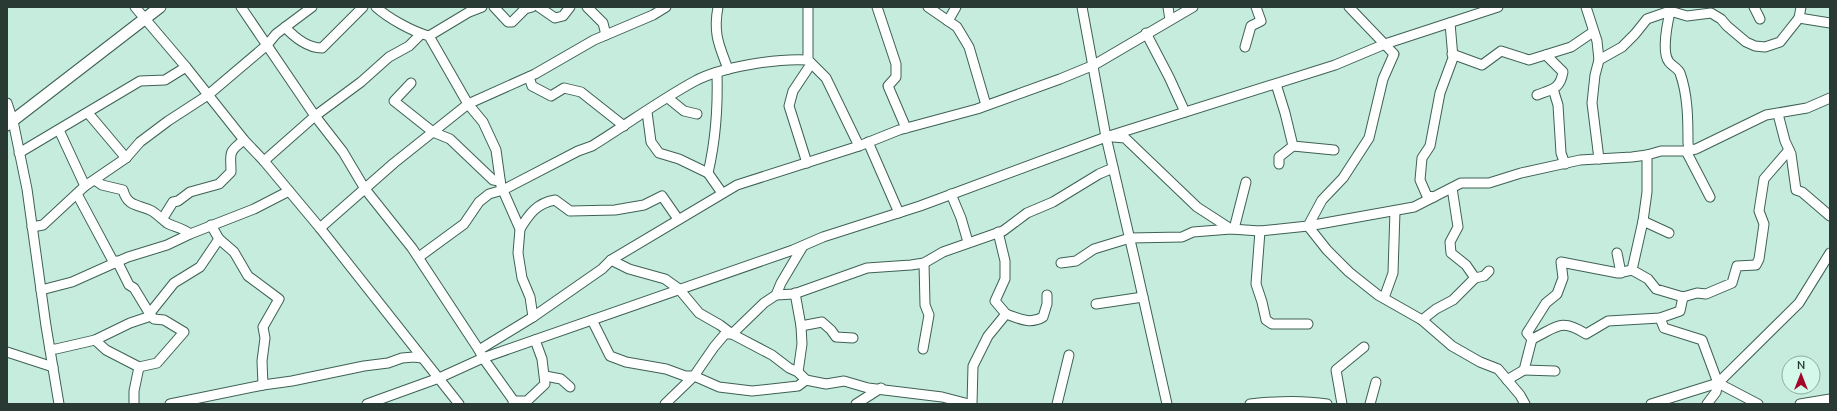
<svg xmlns="http://www.w3.org/2000/svg" width="1837" height="411" font-family="'Nunito Sans',sans-serif">
<style>
.lines{fill:none;stroke-linecap:round;stroke-linejoin:round}
.minor-casing{stroke:#3e6155;stroke-width:11}
.major-casing{stroke:#3e6155;stroke-width:13}
.minor{stroke:#fff;stroke-width:9}
.major{stroke:#fff;stroke-width:11}
</style>
<rect width="100%" height="100%" fill="#c5ecdd"/>
<g class="lines">
<defs>
<g id="minor">
<polyline points="135,7 186,67 244,140 264,161 320,228 459,404"/>
<polyline points="241,7 315,116 343,152 365,189 412,248 479,350 483,358 516,404"/>
<path d="M 376,7 C 388,18 413,32 429,36 L 468,104 L 483,122 L 496,150 L 501,186 L 520,229 L 518,253 L 522,278 L 530,297 L 533,317"/>
<polyline points="494,7 508,22 512,22 525,9 532,7"/>
<polyline points="539,7 555,18 563,16 570,7"/>
<polyline points="587,7 603,23 606,35"/>
<path d="M 718,7 C 713,34 719,45 728,69"/>
<polyline points="808,7 808,60 826,78 859,146"/>
<polyline points="877,7 896,64 896,77 888,86 906,128"/>
<polyline points="928,7 957,27 969,47 986,105"/>
<polyline points="1082,7 1106,137 1134,257 1167,404"/>
<polyline points="1168,7 1170,20"/>
<polyline points="1586,7 1597,41 1599,60"/>
<polyline points="1754,7 1760,19"/>
<path d="M 1671,8 C 1668,20 1661,52 1669,62 C 1672,66 1678,68 1680,73 C 1688,95 1688,121 1688,143 L 1689,149"/>
<polyline points="1799,18 1801,7"/>
<polyline points="948,21 956,7"/>
<path d="M 285,27 C 294,37 308,48 322,48 L 363,7"/>
<polyline points="1146,33 1169,77 1185,112"/>
<polyline points="429,36 469,12 482,7"/>
<polyline points="1245,47 1251,26 1261,21 1256,7"/>
<polyline points="1452,54 1482,65 1501,51 1529,60 1571,47 1593,32"/>
<path d="M 717,73 C 718,107 716,139 708,173 L 722,193"/>
<polyline points="529,77 532,86 551,96 564,88 581,92 624,126"/>
<polyline points="411,83 394,101 433,132 450,139 493,180 500,181"/>
<polyline points="1276,84 1285,113 1293,146 1334,150"/>
<polyline points="1553,89 1558,105 1561,153 1565,164"/>
<path d="M 1537,95 C 1553,89 1560,89 1563,72 L 1546,55"/>
<polyline points="668,98 684,111 697,114"/>
<polyline points="7,103 13,121 27,189 46,326 59,404"/>
<polyline points="647,112 651,142 659,153 679,159 708,173"/>
<polyline points="88,113 126,158"/>
<polyline points="1778,114 1785,141 1791,154 1796,190 1802,192 1830,216"/>
<polyline points="59,130 85,186"/>
<polyline points="1113,137 1125,138 1197,207 1231,229 1260,231 1308,226 1414,207 1461,183 1489,183 1521,173 1580,160 1632,157 1647,155 1661,151 1686,151 1696,149 1766,115 1807,108 1830,98"/>
<polyline points="868,142 899,213"/>
<polyline points="1686,151 1710,197"/>
<polyline points="19,153 140,81 165,80 186,67"/>
<polyline points="1647,155 1647,192 1643,221 1632,270 1648,279 1656,289 1683,297 1697,293 1706,294 1732,283 1737,266 1756,265 1759,259 1764,224 1759,211 1764,179 1789,150"/>
<polyline points="1599,159 1592,103 1595,75 1599,60 1622,47 1635,34 1647,19 1670,11 1687,16 1711,13 1721,19 1727,26 1746,42 1755,46 1765,47 1780,42 1799,18 1830,23"/>
<polyline points="264,161 315,116 361,82 389,57 409,46 421,34"/>
<polyline points="807,163 789,106 793,91 811,64"/>
<polyline points="1279,164 1279,157 1293,146"/>
<path d="M 95,180 L 102,185 L 123,190 C 128,208 139,204 152,211 C 158,215 163,220 167,223 C 174,227 183,228 190,234"/>
<polyline points="77,194 114,263"/>
<polyline points="951,194 961,218 968,242"/>
<polyline points="1434,197 1427,196 1420,180 1422,158 1430,146 1440,93 1453,58 1450,23"/>
<path d="M 163,218 L 173,202 L 178,201 L 190,192 L 219,184 L 231,172 C 231,153 227,153 244,140"/>
<polyline points="1643,221 1669,233"/>
<polyline points="211,225 219,239 234,252 248,276 279,299 263,327 265,338 262,361 263,385"/>
<polyline points="1308,226 1327,250 1349,272 1378,295 1422,320 1452,346 1480,362 1498,369 1520,395 1525,404"/>
<polyline points="1308,226 1322,200 1343,178 1369,138 1383,79 1394,54 1349,7"/>
<polyline points="32,227 43,225 85,186 126,158 140,142 168,121 208,95 267,45 276,34 312,7"/>
<polyline points="320,228 394,163 468,104 535,74 594,40 653,15 666,7"/>
<path d="M 520,229 C 529,214 537,203 555,200 L 570,211 L 615,210 L 644,205 L 662,196 L 678,219"/>
<polyline points="1234,229 1246,182"/>
<polyline points="1260,231 1256,284 1262,302 1266,320 1272,324 1308,324"/>
<polyline points="1617,253 1621,273"/>
<path d="M 419,257 L 464,224 L 479,202 L 489,194 L 503,190 L 578,151 L 592,146 C 626,125 660,100 695,81 C 721,67 778,58 808,60"/>
<polyline points="611,260 629,269 665,279 679,289 699,313 720,325 732,334 772,355 789,368 798,372 806,380"/>
<polyline points="1061,263 1076,261 1094,249 1130,238 1182,237 1193,232 1231,229"/>
<polyline points="1475,278 1484,276 1489,271"/>
<polyline points="41,290 72,282 128,257 167,245 190,234 254,209 289,191"/>
<polyline points="795,293 801,326 802,344 798,372"/>
<polyline points="776,295 794,294 867,268 911,265 924,263 943,252 1003,231 1027,213 1053,202 1099,174 1113,168"/>
<polyline points="1384,298 1393,273 1395,211"/>
<polyline points="1096,304 1143,297"/>
<polyline points="150,313 174,283 200,267 219,239"/>
<path d="M 1006,314 C 1018,318 1030,325 1043,317 L 1047,304 L 1047,295"/>
<polyline points="1660,318 1664,328 1702,340 1718,383 1758,404"/>
<polyline points="592,320 610,356 626,362 666,369 685,376 694,376 719,387 752,391 798,386 806,380 826,384 844,381 868,388 942,397 969,404"/>
<polyline points="1422,320 1436,309 1453,300 1475,278 1466,265 1451,253 1450,242 1458,227 1452,188"/>
<polyline points="801,326 822,322 831,330 836,337 853,338"/>
<path d="M 1532,339 C 1556,328 1560,317 1586,334 L 1608,321 L 1660,318 L 1680,311 L 1683,297"/>
<polyline points="95,340 106,350 139,367 157,363 184,332 164,320 154,319 151,316 134,288 129,285 117,261"/>
<polyline points="50,349 56,349 95,340 130,323 151,316"/>
<polyline points="923,349 929,315 925,305 924,263"/>
<polyline points="479,350 533,317 602,269 611,260 737,185 859,146 899,130 977,109 1060,79 1094,65 1193,7"/>
<polyline points="7,352 53,367"/>
<polyline points="1524,370 1555,371"/>
<polyline points="545,376 561,379 570,387"/>
<polyline points="1507,380 1524,370 1532,339 1527,333 1546,303 1557,294 1563,278 1561,262 1618,273 1632,270"/>
<polyline points="513,401 527,401 545,384 542,359 535,340"/>
<polyline points="134,404 134,391 139,367"/>
<polyline points="170,404 263,385 292,381 364,366 388,363 402,358 414,357 422,358"/>
<polyline points="367,404 439,378 483,358 793,250 823,237 920,206 1106,137 1335,65 1385,44 1498,7"/>
<polyline points="665,404 694,376 714,347 725,334 732,334 764,303 776,295 781,283 803,246"/>
<polyline points="856,404 881,388"/>
<polyline points="972,404 973,366 988,336 1006,314 995,301 1005,279 1005,261 998,232"/>
<polyline points="1057,404 1069,355"/>
<path d="M 1250,404 C 1276,401 1302,400 1327,404"/>
<polyline points="1342,404 1336,370 1364,347"/>
<polyline points="1370,404 1376,382"/>
<polyline points="1651,404 1718,383 1799,303 1830,253"/>
<polyline points="1707,404 1716,392 1718,383"/>
<polyline points="1800,404 1830,399"/>
</g>
<polyline id="major" points="7,125 160,7"/>
</defs>
<use href="#minor" class="minor-casing"/>
<use href="#major" class="major-casing"/>
<use href="#minor" class="minor"/>
<use href="#major" class="major"/>
</g>
<rect width="1837" height="411" fill="none" stroke="#293933" stroke-width="16"/>
<g transform="translate(1801 375)"><circle r="19" fill="#d2f9ea" stroke="#8eaca1"/>
<path d="M0-3L7 15L0 10L-7 15Z" fill="#a4072a"/>
<text y="-6" font-size="11" font-weight="bold" text-anchor="middle" fill="#293933">N</text>
</g>
</svg>
